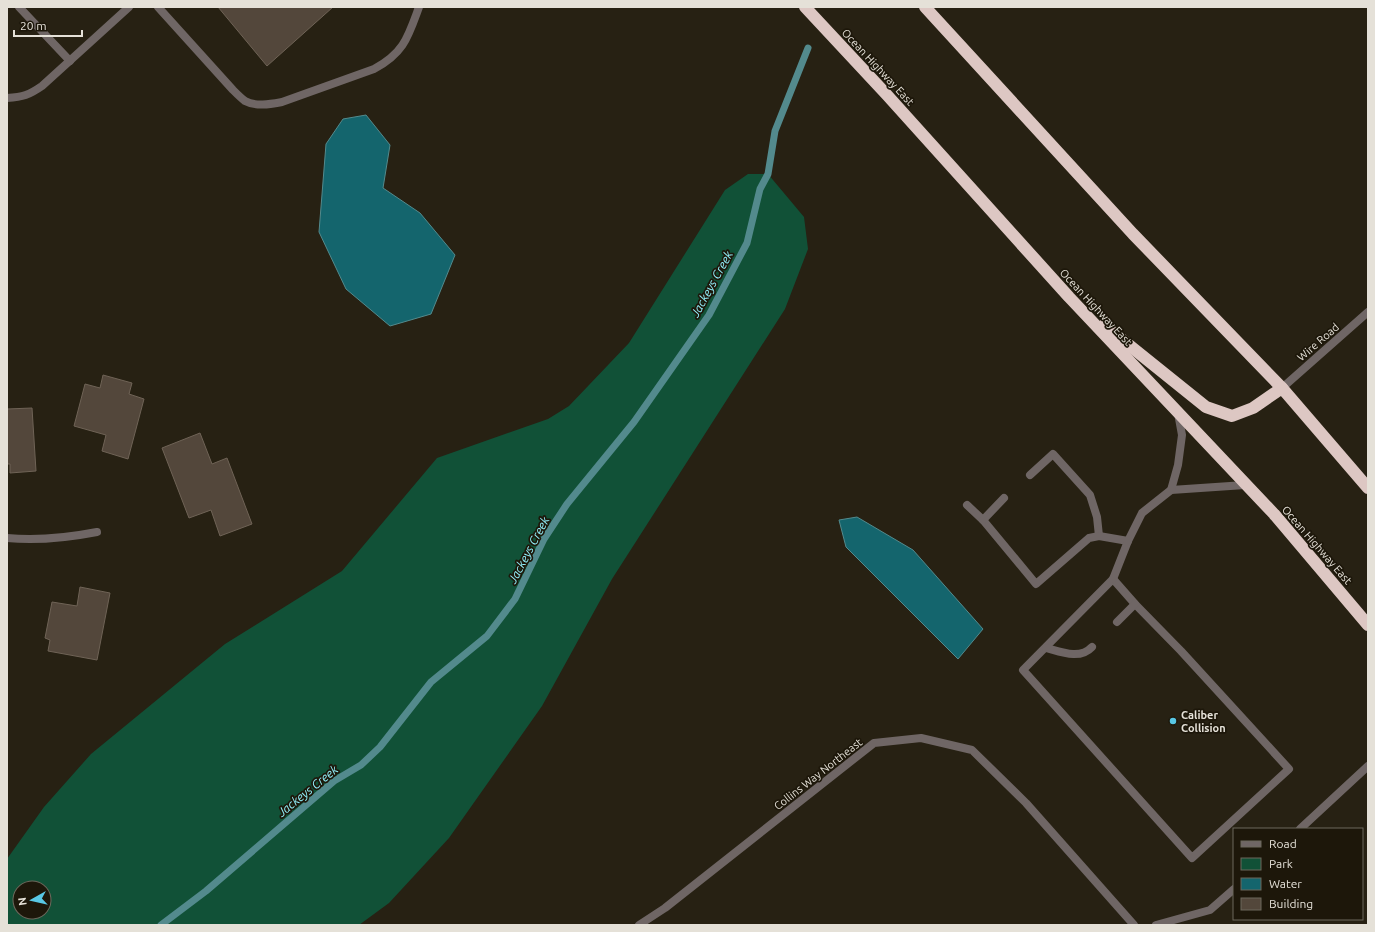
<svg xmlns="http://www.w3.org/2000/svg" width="1375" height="932" font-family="Ubuntu,sans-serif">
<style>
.green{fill:#115137;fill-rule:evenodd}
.water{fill:#14656d;stroke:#538a8d}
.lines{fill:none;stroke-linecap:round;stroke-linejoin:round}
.stream{stroke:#538a8d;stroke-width:7}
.building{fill:#53473b;stroke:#6f6356}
.lane{stroke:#6f6665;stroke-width:8}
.street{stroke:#6f6665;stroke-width:8}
.highway{stroke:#ddc7c3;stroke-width:12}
.poi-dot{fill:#59c8e5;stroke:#1d170a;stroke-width:1.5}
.labels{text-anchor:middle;stroke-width:3.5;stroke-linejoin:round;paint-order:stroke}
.street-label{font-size:11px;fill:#e5e1d8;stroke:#1d170a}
.poi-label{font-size:11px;font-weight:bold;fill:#e5e1d8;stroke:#1d170a;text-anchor:start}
.water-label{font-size:12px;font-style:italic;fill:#93f3fe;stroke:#1d170a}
</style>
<rect width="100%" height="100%" fill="#272113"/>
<path class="green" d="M 748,174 L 768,174 L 804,217 L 808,249 L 785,309 L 612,579 L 542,706 L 449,838 L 389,903 L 359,925 L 7,925 L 7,859 L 44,807 L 91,754 L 225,644 L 342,571 L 437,458 L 548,419 L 569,406 L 629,343 L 725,190 ZM 20,888 L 44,888 L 44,912 L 20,912 Z"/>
<g class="water">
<polygon points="366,115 390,145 383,188 420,213 455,255 431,314 390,326 346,289 319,232 326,144 343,119"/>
<polygon points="857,517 913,550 983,629 958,659 846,547 839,520"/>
</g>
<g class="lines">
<polyline class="stream" points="161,925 206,891 334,781 361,765 380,747 431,682 487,636 515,599 544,539 567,504 634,422 709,315 747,243 760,189 768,174 775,131 808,48"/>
</g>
<g class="building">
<polygon points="218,7 333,7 267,66"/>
<polygon points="103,375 132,383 129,394 144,399 128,459 102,451 106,435 74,426 85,384 100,388"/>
<polygon points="32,408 36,471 10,473 10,464 7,464 7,409"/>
<polygon points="200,433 212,464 227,458 252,524 220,536 211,510 189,518 162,448"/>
<polygon points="80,587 110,593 97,660 48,651 50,640 45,638 52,602 77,606"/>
</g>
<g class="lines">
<g class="lane">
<polyline points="19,7 70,61"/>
<path d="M 158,7 L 233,90 C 237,94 241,98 245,101 C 256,107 271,104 282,102 L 374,69 C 404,53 408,37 419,7"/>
<path d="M 7,98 C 23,97 29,95 42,86 L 129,7"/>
<polyline points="1282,388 1368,312"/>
<polyline points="1030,475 1053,454 1090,495 1097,517 1099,536"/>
<polyline points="1171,490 1245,485"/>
<polyline points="967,505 983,520 1036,584 1089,538 1099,536 1128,541"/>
<polyline points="983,520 1004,498"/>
<polygon points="1113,579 1135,604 1181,651 1289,769 1192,858 1023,670"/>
<polyline points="1113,579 1128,541 1142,513 1171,490 1178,465 1182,435 1178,413"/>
<polyline points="1117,622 1135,604"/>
<path d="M 1046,648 C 1061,652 1080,660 1092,647"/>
</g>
<g class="street">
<path d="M 7,538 C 38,541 66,538 97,532"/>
<polyline points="1300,829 1368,766"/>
<polyline points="639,925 665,908 874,743 921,738 972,750 1026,803 1134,925"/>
<polyline points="1156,925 1210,910 1234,889"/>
</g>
<g class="highway">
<polyline points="805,7 887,95 1069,297 1274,514 1368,625"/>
<polyline points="925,7 1133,234 1282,388 1368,488"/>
<polyline points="1104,325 1206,407 1232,416 1253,408 1282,388"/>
</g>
</g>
<circle class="poi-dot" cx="1173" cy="721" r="4"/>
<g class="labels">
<g class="street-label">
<text transform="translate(878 67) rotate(47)" y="4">Ocean Highway East</text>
<text transform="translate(1096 307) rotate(47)" y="4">Ocean Highway East</text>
<text transform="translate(1318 342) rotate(-41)" y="4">Wire Road</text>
<text transform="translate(1317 545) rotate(49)" y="4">Ocean Highway East</text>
<text transform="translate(818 774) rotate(-38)" y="4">Collins Way Northeast</text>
</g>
<g class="poi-label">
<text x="1181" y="719">Caliber<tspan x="1181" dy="13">Collision</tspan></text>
</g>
<g class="water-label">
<text transform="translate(712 284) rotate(-61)" y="4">Jackeys Creek</text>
<text transform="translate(529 550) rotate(-62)" y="4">Jackeys Creek</text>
<text transform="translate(308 791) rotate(-39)" y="4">Jackeys Creek</text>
</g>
</g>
<rect width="1375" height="932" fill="none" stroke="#e5e1d8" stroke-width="16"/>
<rect x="1233" y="828" width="130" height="92" fill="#1d170a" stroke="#6d685c"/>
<rect x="1241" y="841" width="20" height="6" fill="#6f6665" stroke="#6d685c"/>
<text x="1269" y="848" font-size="12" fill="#e5e1d8">Road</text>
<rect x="1241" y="858" width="20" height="12" fill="#115137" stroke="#6d685c"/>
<text x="1269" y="868" font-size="12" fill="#e5e1d8">Park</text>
<rect x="1241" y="878" width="20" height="12" fill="#14656d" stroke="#6d685c"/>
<text x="1269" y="888" font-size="12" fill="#e5e1d8">Water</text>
<rect x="1241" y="898" width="20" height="12" fill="#53473b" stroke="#6d685c"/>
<text x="1269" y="908" font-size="12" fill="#e5e1d8">Building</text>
<g transform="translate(32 900) rotate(262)"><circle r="19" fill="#1d170a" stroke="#6d685c"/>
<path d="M0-3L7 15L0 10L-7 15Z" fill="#59c8e5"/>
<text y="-6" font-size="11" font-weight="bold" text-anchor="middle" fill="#e5e1d8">N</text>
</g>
<path d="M14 30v6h68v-6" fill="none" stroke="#e5e1d8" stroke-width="2"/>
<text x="20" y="30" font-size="12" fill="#e5e1d8" stroke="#1d170a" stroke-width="3" paint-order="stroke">20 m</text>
</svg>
